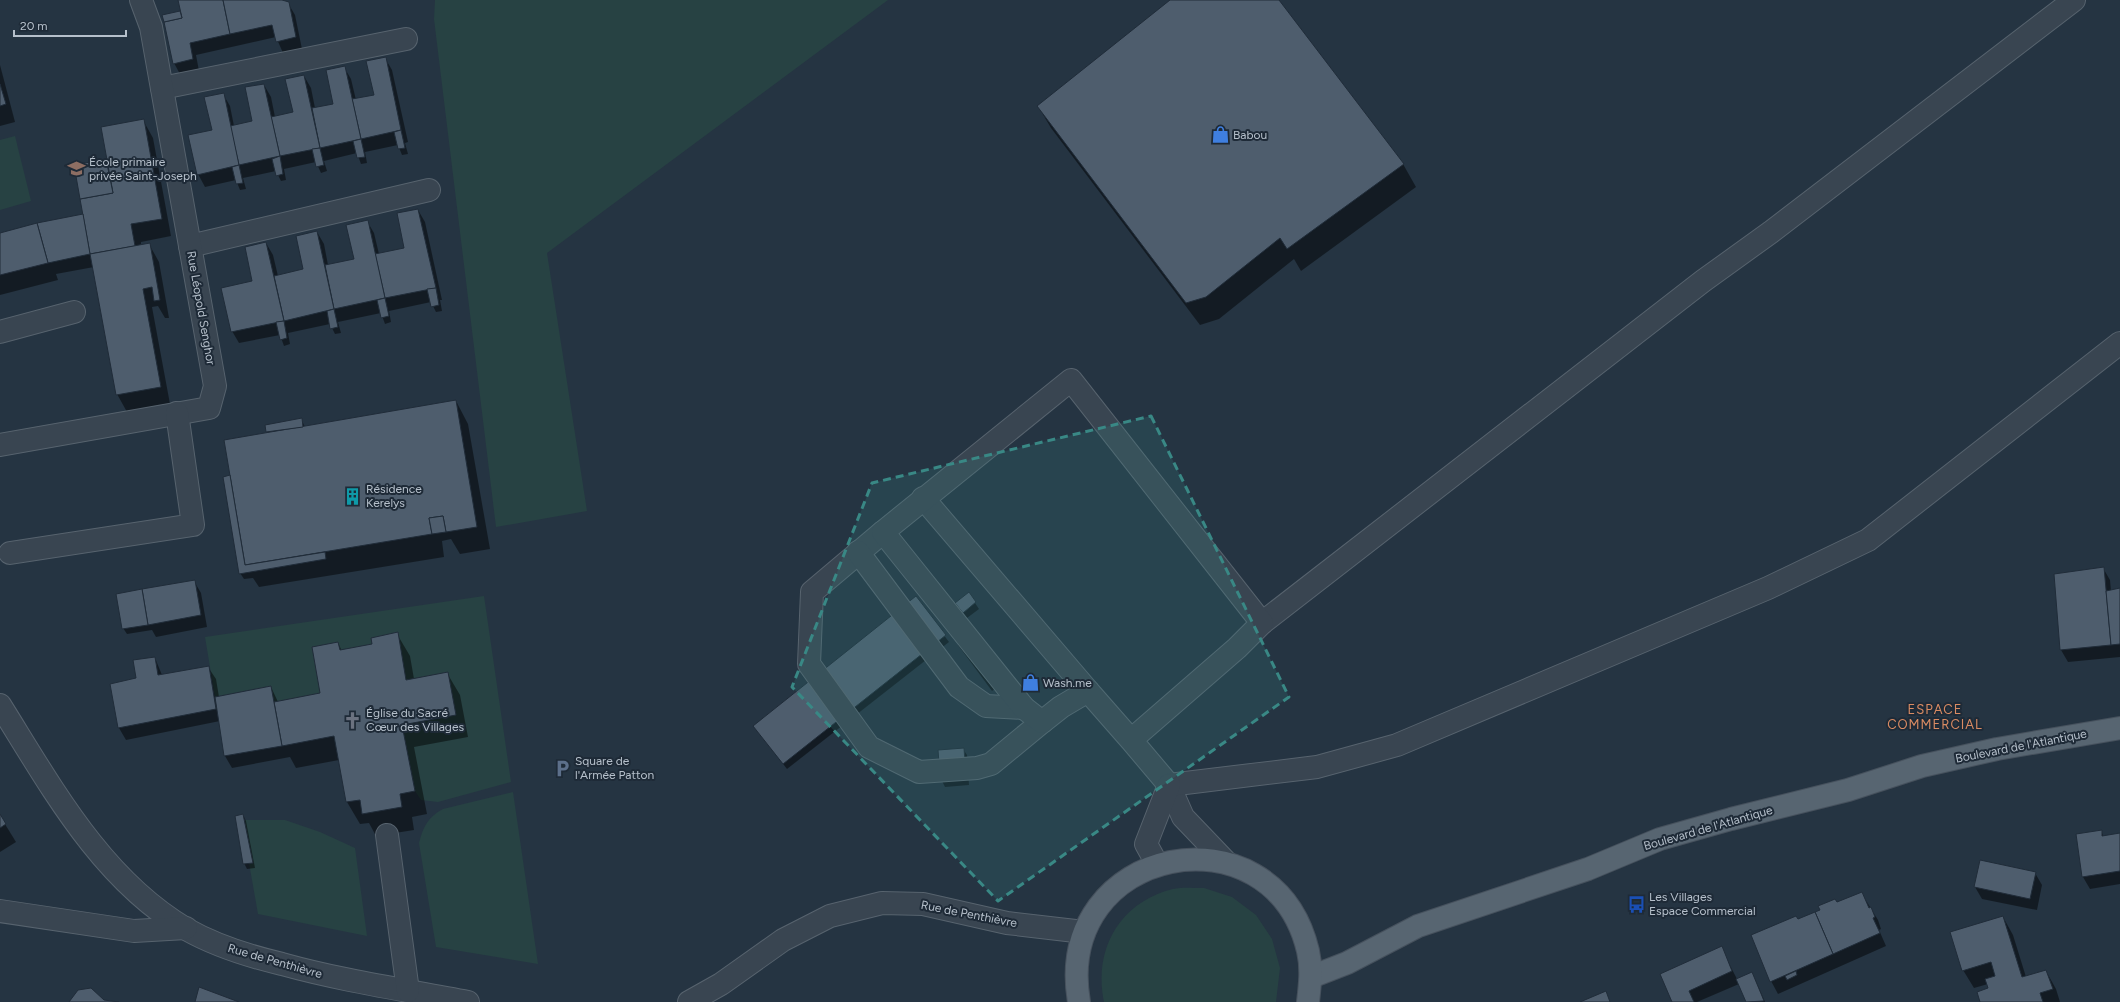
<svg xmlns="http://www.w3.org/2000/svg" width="2120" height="1002" font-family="Figtree,sans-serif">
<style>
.green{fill:#274243}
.shadow{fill:#0007}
.building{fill:#4e5d6d;stroke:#202c39}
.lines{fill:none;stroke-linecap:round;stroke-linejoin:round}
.minor-casing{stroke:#57636e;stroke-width:24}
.major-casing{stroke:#46515d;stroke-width:24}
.minor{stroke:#394551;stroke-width:22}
.major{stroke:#576571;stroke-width:22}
.marked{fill:#398885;fill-opacity:0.2;stroke:#398885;stroke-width:3;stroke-dasharray:8 5;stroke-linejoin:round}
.labels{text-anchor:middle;stroke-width:4;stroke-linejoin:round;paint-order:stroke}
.poi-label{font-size:12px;fill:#b6c0cb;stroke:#1e2a37;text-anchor:start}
.street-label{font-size:12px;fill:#b6c0cb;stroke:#1e2a37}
.neighbourhood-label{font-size:13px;letter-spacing:1px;fill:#d98b63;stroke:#1e2a37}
</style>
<rect width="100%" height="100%" fill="#253442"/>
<g class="green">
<polygon points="435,0 888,0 547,253 587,511 496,527 434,19"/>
<polygon points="15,136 31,201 0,210 0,140"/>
<polygon points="484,596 511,782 438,802 421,800 415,791 402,725 456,715 448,672 406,680 397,633 371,638 372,644 340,650 338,642 312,647 320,693 274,702 271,686 215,697 205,637"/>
<path d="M 513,792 L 538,964 L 436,947 L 419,843 C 423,827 428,817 443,809 Z"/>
<polygon points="244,820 285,820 320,832 355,848 367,936 258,914 249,863"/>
<path d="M 1204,888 L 1232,897 L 1256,915 L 1272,939 L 1280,968 L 1276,1002 L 1104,1002 C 1093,949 1120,902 1173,889 C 1182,887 1194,888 1204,888 Z"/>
</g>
<g class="shadow">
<polygon points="179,0 278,0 288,3 295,15 302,49 283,53 276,37 196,55 199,71 181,76 174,63 180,12 182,16"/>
<polygon points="1171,0 1278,0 1403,164 1416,187 1301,271 1294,259 1219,319 1200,325 1051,128 1038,106"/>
<polygon points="385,58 392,70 408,142 405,143 408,154 402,155 398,145 365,152 367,163 361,164 357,153 324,161 327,171 321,173 316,162 284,169 286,180 281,181 276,171 243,178 246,189 240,190 236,180 205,187 198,174 223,94 230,106 234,126 253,122 264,85 271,97 275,117 294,113 304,76 311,88 315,108 334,104 344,67 351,79 356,100 375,96"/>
<polygon points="0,65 15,122 0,126"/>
<polygon points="143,120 153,138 171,236 141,242 141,246 149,244 159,262 169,318 165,318 158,306 152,307 170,404 127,412 117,394 94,267 56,274 58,280 0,295 0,234 82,216 106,160 108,164"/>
<polygon points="418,210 425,222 442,300 440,300 442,311 436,312 431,302 389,311 391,322 385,324 381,313 338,322 341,333 335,334 330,324 288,333 290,344 284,346 280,335 239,343 232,331 254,281 266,243 273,255 278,276 304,270 317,232 324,244 328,265 355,260 367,221 374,233 379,254 406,248"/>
<polygon points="456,401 468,424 490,549 460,554 451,539 442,541 444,557 259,587 253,578 244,579 240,573 231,476 267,433 266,425 301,419 305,427"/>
<polygon points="2103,568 2110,580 2111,591 2120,589 2120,657 2068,662 2061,650"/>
<polygon points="194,581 201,593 207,627 156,637 152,630 127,634 123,628"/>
<polygon points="916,598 949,642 787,769 754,726"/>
<polygon points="975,603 979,609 967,618 957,604"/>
<polygon points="976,631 1010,677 992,691 958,645"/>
<polygon points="397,634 410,656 414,679 447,673 460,695 468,737 414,747 427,814 412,817 414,830 376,836 369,823 360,824 347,802 339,760 296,768 290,757 232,768 225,756 220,721 126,740 119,728 138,679 155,658 162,675 208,667 216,679 219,697 271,687 278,702 321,694 338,643 342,651 374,644"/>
<polygon points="963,749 967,755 969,785 945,787 942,781"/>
<polygon points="243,815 246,821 255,868 247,869 244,863"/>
<polygon points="0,816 16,842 0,852"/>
<polygon points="2101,831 2104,837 2120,834 2120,884 2090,889 2083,877 2077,835"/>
<polygon points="2035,873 2042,885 2037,910 1982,899 1975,887"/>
<polygon points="1862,894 1878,920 1881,929 1879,930 1886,946 1778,994 1771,981 1798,920"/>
<polygon points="2003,917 2013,935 2026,977 2046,971 2056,989 2060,1002 1981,1002 1989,988 1988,984 1974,988 1963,970"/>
<polygon points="1721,948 1737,979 1755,979 1765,1002 1747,1002 1739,984 1697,1002 1673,1002"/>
</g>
<g class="building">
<polygon points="178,0 223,0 230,34 190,43 193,59 173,64 164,22 182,18"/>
<polygon points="223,0 282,0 289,2 296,37 276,42 272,25 230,34"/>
<polygon points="1170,0 1279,0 1404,164 1287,249 1280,238 1206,297 1186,303 1037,106"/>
<polygon points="180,11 182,18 164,22 162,15"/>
<polygon points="386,57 401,130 361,139 352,99 374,95 366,61"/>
<polygon points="345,66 361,139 320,148 312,108 333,104 326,70"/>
<polygon points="304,75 320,148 280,156 271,117 293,112 285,79"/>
<polygon points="0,84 6,104 0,106"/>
<polygon points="264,84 280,156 239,165 230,126 252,121 245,87"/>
<polygon points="224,93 239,165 197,175 188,135 212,130 204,97"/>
<polygon points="144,119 162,219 131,224 135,246 90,254 80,199 113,193 101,127"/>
<polygon points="401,130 405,148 398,149 394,132"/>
<polygon points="361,139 365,157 357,158 353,141"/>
<polygon points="320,148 324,165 316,167 312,149"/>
<polygon points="280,156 283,174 276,176 272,159"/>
<polygon points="106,159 113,193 80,199 74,165"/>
<polygon points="239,165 243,183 236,184 232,167"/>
<polygon points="418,209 436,288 385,298 375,254 404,248 397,213"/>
<polygon points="83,214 90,254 48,263 37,223"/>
<polygon points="368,220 385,298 334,309 325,265 354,259 346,225"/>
<polygon points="37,223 48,263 0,275 0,233"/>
<polygon points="317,231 334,309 284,321 274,276 303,269 296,236"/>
<polygon points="266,242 284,321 231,332 221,288 252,281 245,247"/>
<polygon points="150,243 160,300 154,301 152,287 143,289 161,387 116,395 90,254"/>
<polygon points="436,288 439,305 431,307 427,289"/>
<polygon points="385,298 389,316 381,318 377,300"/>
<polygon points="334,309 338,327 330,329 327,311"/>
<polygon points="284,321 287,338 280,340 276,322"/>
<polygon points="456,400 477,527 446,532 443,516 429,518 432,534 245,565 224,440"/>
<polygon points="302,418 303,427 266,432 265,425"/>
<polygon points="230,475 245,565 325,552 326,559 239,574 223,477"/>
<polygon points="443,516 446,532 432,534 429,518"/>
<polygon points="2104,567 2111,645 2060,650 2054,574"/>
<polygon points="195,580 201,615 148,625 142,589"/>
<polygon points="2120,588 2120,644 2111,645 2106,591"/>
<polygon points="142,589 148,625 122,629 116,594"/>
<polygon points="969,592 976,602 963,613 955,603"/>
<polygon points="916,596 946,635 783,764 753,726"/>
<polygon points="398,632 406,680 448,672 456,715 402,725 415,791 400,794 402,807 362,814 360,800 346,802 334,736 282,746 274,702 320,693 312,647 338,642 340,650 372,644 371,638"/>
<polygon points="155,657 158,675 209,666 216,709 118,728 110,684 136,678 133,660"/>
<polygon points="271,686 282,746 224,756 215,697"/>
<polygon points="964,748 965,762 939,763 938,750"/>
<polygon points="0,814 6,824 0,828"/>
<polygon points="243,814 253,863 243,864 235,816"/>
<polygon points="2102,830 2102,836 2120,833 2120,871 2082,877 2076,834"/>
<polygon points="1980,860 2036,872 2030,899 1974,887"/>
<polygon points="1862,892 1869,908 1871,907 1875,917 1873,918 1880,933 1833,954 1815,912 1820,910 1818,906 1835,899 1837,902"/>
<polygon points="1815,912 1833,954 1770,982 1751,935 1796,916 1798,919"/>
<polygon points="2003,916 2022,977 2046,970 2053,989 2040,993 2043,1002 1980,1002 1977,992 1988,988 1985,979 1995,976 1991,962 1962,971 1950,932"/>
<polygon points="1722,946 1732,971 1689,991 1694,1002 1672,1002 1660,974"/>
<polygon points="1796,971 1797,975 1787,980 1785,976"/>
<polygon points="1752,972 1762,996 1764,1001 1746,1002 1736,979"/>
<polygon points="199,987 239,1002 195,1002"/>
<polygon points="91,988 104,1000 119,1002 69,1002 78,990"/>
<polygon points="1606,991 1610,1002 1580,1002"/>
</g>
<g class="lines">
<defs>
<g id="minor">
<polyline points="162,88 406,39"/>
<polyline points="190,246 429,190"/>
<polyline points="0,332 74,312"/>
<polyline points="0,445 209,408 215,386 151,27 141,0"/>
<polyline points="923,498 1088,691"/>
<polyline points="883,532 812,592 809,664 869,747 919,772 977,768 991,764 1042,722"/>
<polyline points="858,552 959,687 986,706 1024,708"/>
<polyline points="10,553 193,525 177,413"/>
<polyline points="1262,623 1703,281 1771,232 2074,0"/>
<path d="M 0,705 C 51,786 100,878 186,929 C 216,946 248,956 282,964 C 343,981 406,990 468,1002"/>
<polyline points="1131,740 1088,691 1061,707 1042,722 1024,708 883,532 1071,380 1262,623 1237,648 1131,740 1169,785 1183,817 1227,863"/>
<polyline points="1169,785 1317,767 1397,745 1768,588 1868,540 2120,343"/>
<polyline points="387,835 408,991"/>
<polyline points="1157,864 1146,844 1169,785"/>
<polyline points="0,911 134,931 186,928"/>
<polyline points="689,1002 721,984 783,940 830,916 882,903 923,904 1007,923 1084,932"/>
</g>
<g id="major">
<polyline points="1311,977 1347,963 1418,926 1588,869 1660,839 1731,819 1848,790 1922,766 1997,749 2120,728"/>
<path d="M 1079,1002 C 1052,845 1273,803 1308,951 C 1312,968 1310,985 1308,1002"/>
</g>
</defs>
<use href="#minor" class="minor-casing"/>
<use href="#major" class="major-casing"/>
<use href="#minor" class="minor"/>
<use href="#major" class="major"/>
</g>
<path class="marked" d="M 1151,416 L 1289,697 L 998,901 L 792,687 L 872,483 Z"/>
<defs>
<symbol id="shop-bare" viewBox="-9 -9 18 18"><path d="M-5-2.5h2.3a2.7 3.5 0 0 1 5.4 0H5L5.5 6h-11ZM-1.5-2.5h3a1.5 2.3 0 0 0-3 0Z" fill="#3f7fe0" stroke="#1e2a37" stroke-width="2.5" paint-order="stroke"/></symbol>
<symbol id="school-bare" viewBox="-9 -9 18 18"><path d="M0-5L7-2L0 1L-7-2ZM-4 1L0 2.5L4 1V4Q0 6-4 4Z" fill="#8d6e63" stroke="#1e2a37" stroke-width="2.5" paint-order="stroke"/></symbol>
<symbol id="building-bare" viewBox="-9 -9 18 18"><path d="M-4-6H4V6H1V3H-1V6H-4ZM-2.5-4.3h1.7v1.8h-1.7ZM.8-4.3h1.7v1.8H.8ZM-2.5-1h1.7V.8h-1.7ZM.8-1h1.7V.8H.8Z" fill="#0f9aa8" stroke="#1e2a37" stroke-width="2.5" paint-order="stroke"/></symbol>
<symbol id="church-bare" viewBox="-9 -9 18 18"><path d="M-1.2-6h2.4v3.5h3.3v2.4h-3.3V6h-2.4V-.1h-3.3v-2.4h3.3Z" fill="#6b7280" stroke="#1e2a37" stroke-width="2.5" paint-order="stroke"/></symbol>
<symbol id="parking-bare" viewBox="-9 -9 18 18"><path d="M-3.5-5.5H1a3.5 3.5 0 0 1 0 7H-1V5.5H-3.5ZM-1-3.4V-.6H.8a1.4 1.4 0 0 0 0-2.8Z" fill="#5c6f8a" stroke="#1e2a37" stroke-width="2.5" paint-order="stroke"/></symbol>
<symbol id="bus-bare" viewBox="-9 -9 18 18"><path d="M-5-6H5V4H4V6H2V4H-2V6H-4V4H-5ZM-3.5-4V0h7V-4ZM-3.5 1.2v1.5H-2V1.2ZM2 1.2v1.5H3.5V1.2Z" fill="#1a4fb4" stroke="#1e2a37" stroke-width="2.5" paint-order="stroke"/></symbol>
</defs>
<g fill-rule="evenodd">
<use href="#shop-bare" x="1208" y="122" width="25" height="25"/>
<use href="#school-bare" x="64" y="156" width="25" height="25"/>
<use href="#building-bare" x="340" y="484" width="25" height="25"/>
<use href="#shop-bare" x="1018" y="670" width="25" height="25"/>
<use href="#church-bare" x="340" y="708" width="25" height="25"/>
<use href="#parking-bare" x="550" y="756" width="25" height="25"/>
<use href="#bus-bare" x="1624" y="892" width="25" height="25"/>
</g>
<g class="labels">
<g class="poi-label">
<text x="1233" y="139">Babou</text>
<text x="89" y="166">École primaire<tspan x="89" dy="14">privée Saint-Joseph</tspan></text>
<text x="366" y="493">Résidence<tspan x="366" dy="14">Kerelys</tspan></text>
<text x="1043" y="687">Wash.me</text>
<text x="366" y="717">Église du Sacré<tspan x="366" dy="14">Cœur des Villages</tspan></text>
<text x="575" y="765">Square de<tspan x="575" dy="14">l'Armée Patton</tspan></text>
<text x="1649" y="901">Les Villages<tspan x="1649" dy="14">Espace Commercial</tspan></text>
</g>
<g class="street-label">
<text transform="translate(201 308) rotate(80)" y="4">Rue Léopold Senghor</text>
<text transform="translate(2021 746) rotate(-11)" y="4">Boulevard de l'Atlantique</text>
<text transform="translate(1708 828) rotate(-16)" y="4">Boulevard de l'Atlantique</text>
<text transform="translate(969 914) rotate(11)" y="4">Rue de Penthièvre</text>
<text transform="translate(275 961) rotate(16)" y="4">Rue de Penthièvre</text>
</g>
<g class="neighbourhood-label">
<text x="1935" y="714">ESPACE<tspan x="1935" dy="15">COMMERCIAL</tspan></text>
</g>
</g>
<path d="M14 30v6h112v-6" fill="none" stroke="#b6c0cb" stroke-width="2"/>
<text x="20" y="30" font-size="12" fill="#b6c0cb" stroke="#1e2a37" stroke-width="3" paint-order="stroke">20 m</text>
</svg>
